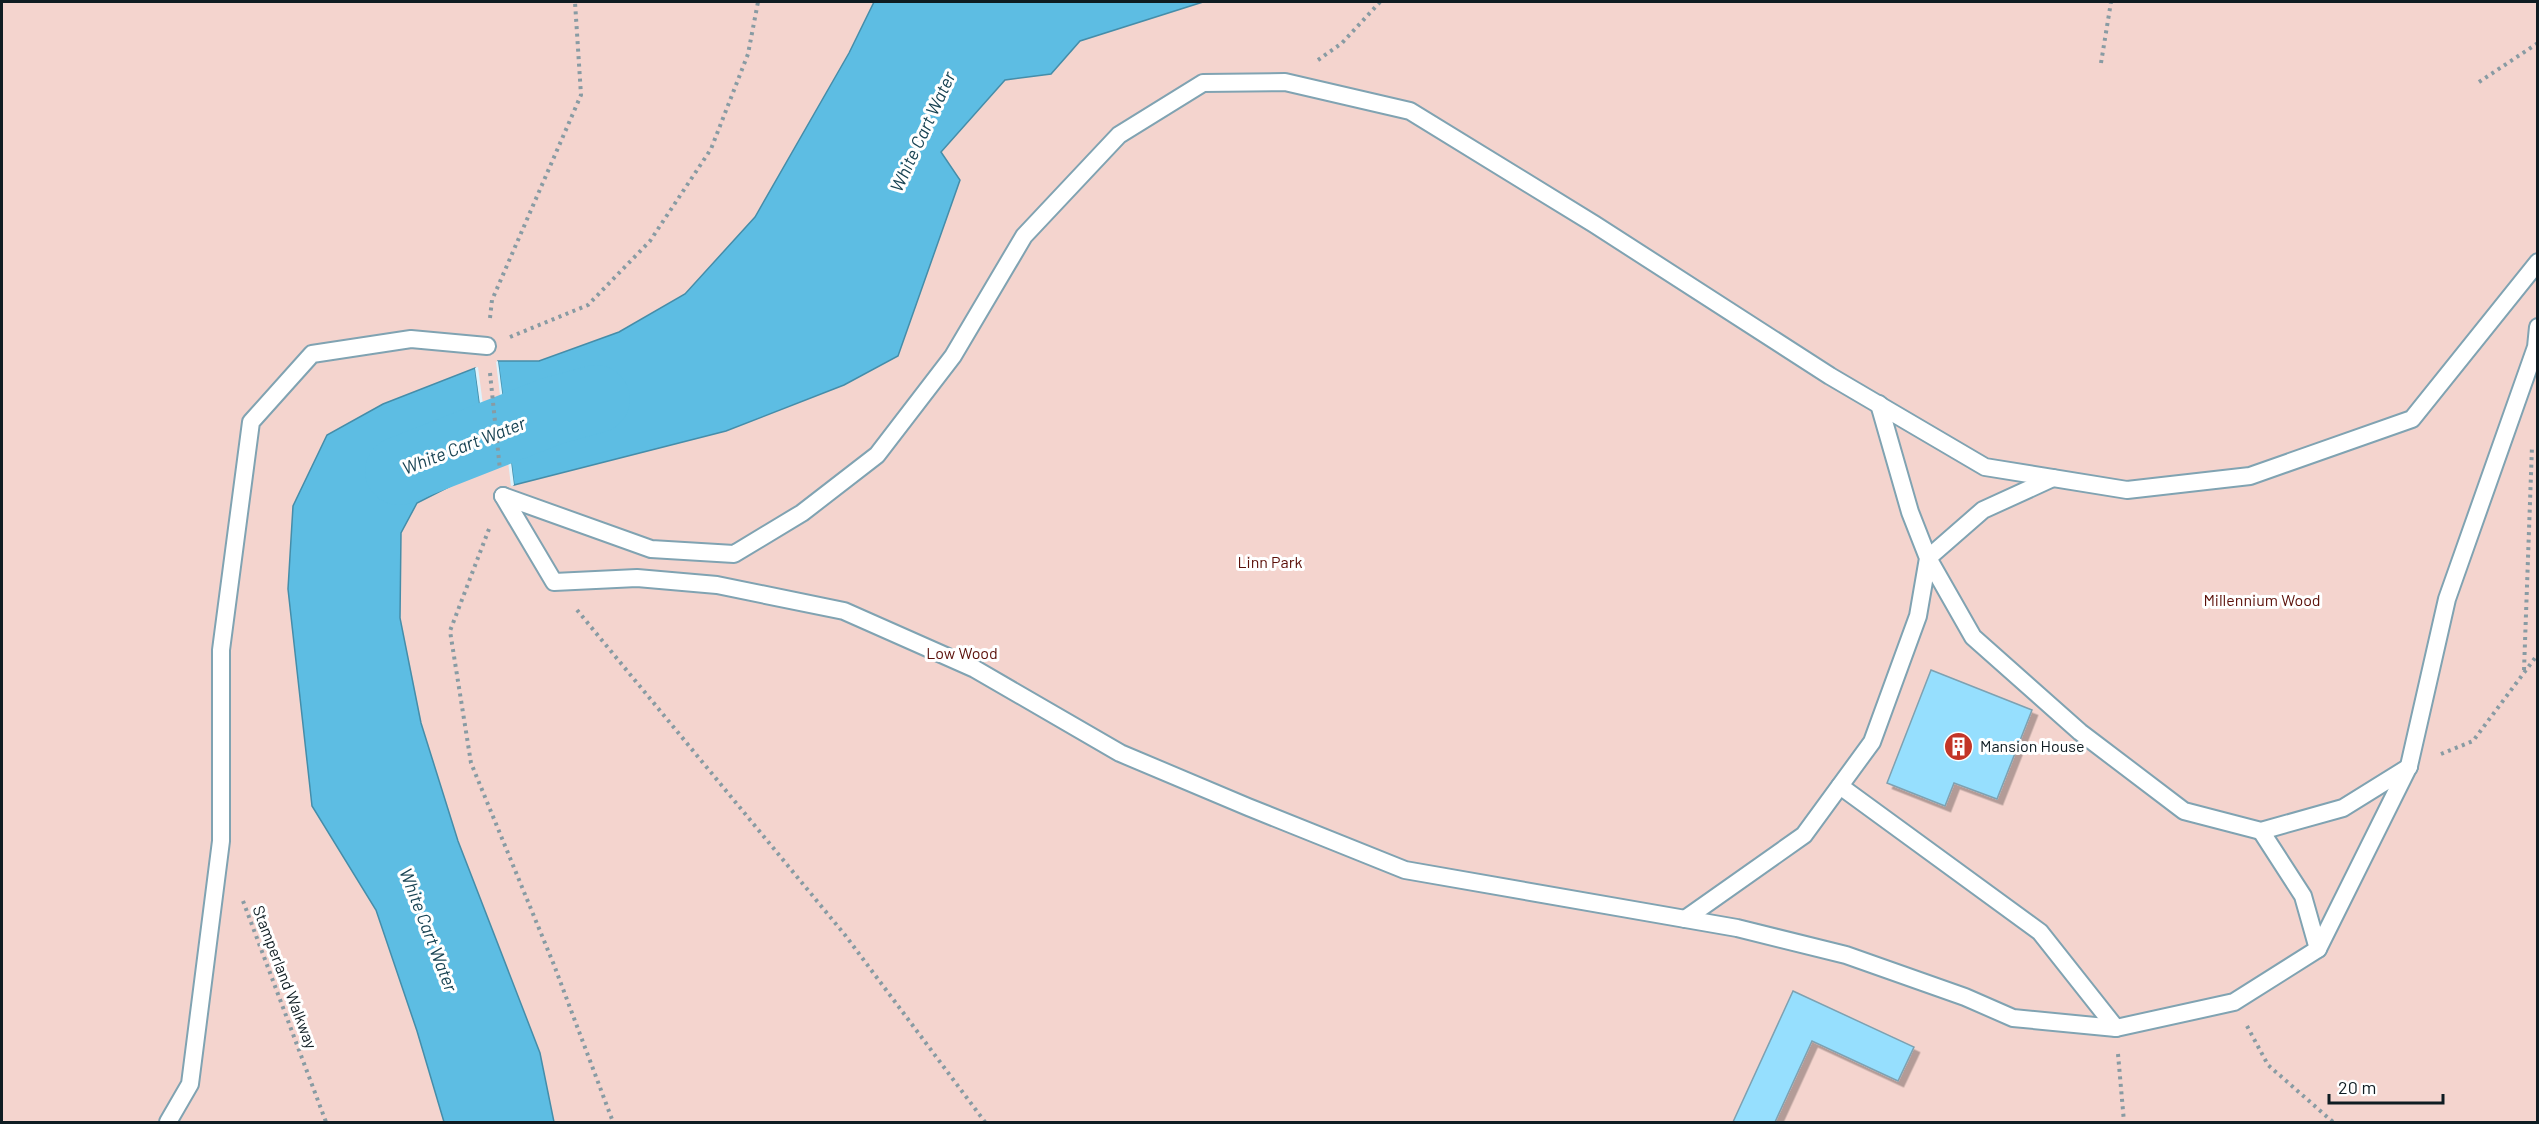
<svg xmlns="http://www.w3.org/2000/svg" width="2539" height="1124" font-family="Barlow,sans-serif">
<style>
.green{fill:#f4d4ce}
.water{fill:#5dbde3;stroke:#458da9;stroke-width:1.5}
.pier{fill:#ddf3fd}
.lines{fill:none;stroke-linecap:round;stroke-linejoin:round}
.river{stroke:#5dbde3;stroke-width:68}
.building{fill:#96dffe;stroke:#7ea1b1;stroke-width:1.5;filter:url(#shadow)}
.lane-casing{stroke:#80a3b2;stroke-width:20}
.path{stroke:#889ba3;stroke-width:4;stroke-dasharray:3 4.5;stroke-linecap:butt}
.lane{stroke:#fff;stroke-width:16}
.labels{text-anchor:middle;stroke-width:6;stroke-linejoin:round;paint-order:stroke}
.park-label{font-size:16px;fill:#5b1009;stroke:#fff}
.poi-label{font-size:16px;fill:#0e1c22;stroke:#fff;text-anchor:start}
.street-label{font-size:16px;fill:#0e1c22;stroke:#fff}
.water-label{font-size:18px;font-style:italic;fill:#184353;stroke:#fff}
</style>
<defs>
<filter id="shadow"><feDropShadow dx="5.5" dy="5.5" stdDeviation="0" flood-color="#0004"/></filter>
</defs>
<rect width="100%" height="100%" fill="#ddf3fd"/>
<rect class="green" x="2" y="2" width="2535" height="1120"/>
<g class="water">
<polygon points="874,2 1203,2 1080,41 1051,74 1005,80 941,152 960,180 898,356 844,385 726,431 514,485 498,361 539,361 619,332 685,294 755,217 849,53"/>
<polygon points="475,368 488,467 417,503 401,533 400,618 421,723 458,841 540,1053 554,1122 444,1122 417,1031 376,910 312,806 288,589 293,506 327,435 383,404"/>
</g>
<g class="pier">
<polygon points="498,361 514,485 511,486 496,362"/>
<polygon points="478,367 491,466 489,470 475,368"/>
</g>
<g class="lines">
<polyline class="river" points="399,471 552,411 596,399"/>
</g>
<g class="building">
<polygon points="1931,670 2032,710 1997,799 1954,783 1945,806 1887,783"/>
<polygon points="1793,991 1914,1047 1898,1081 1812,1041 1775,1122 1733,1122"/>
</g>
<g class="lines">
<defs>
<g id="lane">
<polyline points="2053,478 1983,510 1928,558 1973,637 2080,732 2184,811 2261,831 2343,808 2409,767"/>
<polyline points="503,496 554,582 637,578 717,585 844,611 975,669 1120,753 1248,807 1405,870 1737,928 1846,955 1965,997 2013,1018 2116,1028 2234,1002 2318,949 2409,766 2447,599 2536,347 2538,327"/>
<polyline points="503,496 651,549 734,554 802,513 877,455 953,356 1024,236 1119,135 1203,83 1285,82 1410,111 1594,224 1830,376 1985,467 2127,490 2250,476 2412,419 2538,262"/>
<polyline points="1840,786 2040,932 2116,1028"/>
<polyline points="2261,831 2303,896 2318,949"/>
<polyline points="1685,919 1804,835 1872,742 1918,616 1928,558 1910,512 1879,404"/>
<polyline points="168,1122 190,1084 221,841 221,650 251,422 312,354 411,339 487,346"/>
</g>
</defs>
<use href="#lane" class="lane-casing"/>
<g class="path">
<polyline points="1318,60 1342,43 1380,2"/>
<polyline points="2101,63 2111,2"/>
<polyline points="2479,82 2538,43"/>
<polyline points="490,318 492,300 581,95 575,2"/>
<polyline points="510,337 588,305 650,241 711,149 748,54 758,2"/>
<polyline points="490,373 500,470"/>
<polyline points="489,529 450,631 471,763 554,965 613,1122"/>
<polyline points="577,610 845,935 985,1122"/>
<polyline points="2524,670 2532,446"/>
<polyline points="2441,754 2473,741 2538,654"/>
<polyline points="243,901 326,1122"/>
<polyline points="2247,1026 2268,1065 2333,1122"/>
<polyline points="2118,1054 2124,1122"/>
</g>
<use href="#lane" class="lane"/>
</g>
<defs>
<symbol id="building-disc" viewBox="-11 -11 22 22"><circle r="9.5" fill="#c33628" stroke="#fff"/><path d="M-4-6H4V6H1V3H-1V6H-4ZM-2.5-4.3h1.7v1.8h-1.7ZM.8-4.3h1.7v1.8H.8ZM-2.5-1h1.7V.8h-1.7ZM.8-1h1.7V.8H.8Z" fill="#fff"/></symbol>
</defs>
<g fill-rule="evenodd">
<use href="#building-disc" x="1942" y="730" width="33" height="33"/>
</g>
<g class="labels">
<g class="park-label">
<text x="1270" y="568">Linn Park</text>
<text x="2262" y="606">Millennium Wood</text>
<text x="962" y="659">Low Wood</text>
</g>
<g class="poi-label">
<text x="1980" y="752">Mansion House</text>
</g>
<g class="street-label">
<text transform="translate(285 977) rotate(69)" y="6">Stamperland Walkway</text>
</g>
<g class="water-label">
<text transform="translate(923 132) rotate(-65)" y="6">White Cart Water</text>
<text transform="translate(464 446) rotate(-21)" y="6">White Cart Water</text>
<text transform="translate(428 930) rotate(69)" y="6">White Cart Water</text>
</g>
</g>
<rect width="2539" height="1124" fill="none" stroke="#0e1c22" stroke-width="6"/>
<path d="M2329 1094v9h114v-9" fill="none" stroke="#0e1c22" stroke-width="3"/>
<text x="2338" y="1094" font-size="18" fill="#0e1c22" stroke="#ffffff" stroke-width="4.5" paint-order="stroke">20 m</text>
</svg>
